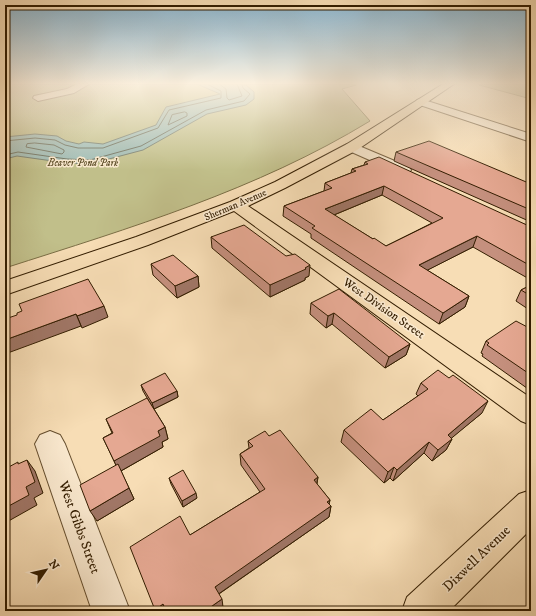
<svg xmlns="http://www.w3.org/2000/svg" width="536" height="616" font-family="'IM FELL DW Pica',serif">
<style>
.green{fill:#c1bf8a;stroke:#7a6e45}
.water{fill:#9ebbb4;stroke:#737c6c}
.lines{fill:none;stroke-linecap:round;stroke-linejoin:round}
.shore{stroke:#686c5a;stroke-width:1}
.minor-casing{stroke:#644d2d;stroke-width:2}
.major-casing{stroke:#331d00;stroke-width:2}
.minor{fill:#fae9cf;fill-rule:evenodd}
.major{fill:#f7ddb5;fill-rule:evenodd}
.wall{fill:#c5907e;stroke:#331d00;fill-rule:evenodd}
.shaded-wall{fill:#a07666;stroke:#331d00}
.building{fill:#e5a892;stroke:#331d00;fill-rule:evenodd}
.labels{text-anchor:middle;stroke-width:3;stroke-linejoin:round;paint-order:stroke}
.far-park-label{font-size:10px;font-style:italic;fill:#5e4e29;stroke:#fae9cf}
.far-street-label{font-size:10px;fill:#331d00;stroke:#fae9cf}
.street-label{font-size:12px;fill:#331d00;stroke:#fae9cf}
.near-street-label{font-size:14px;fill:#331d00;stroke:#fae9cf}
</style>
<rect width="100%" height="100%" fill="#f7ddb5"/>
<filter id="stains"><feTurbulence type="fractalNoise" baseFrequency=".005" numOctaves="4"/><feColorMatrix values="0 0 0 0 .2 0 0 0 0 .09 0 0 0 0 .02 0 0 0 .5 -.17"/></filter>
<radialGradient id="worn" r=".72"><stop offset=".6" stop-color="#630" stop-opacity="0"/><stop offset="1" stop-color="#630" stop-opacity=".3"/></radialGradient>
<g class="green">
<path d="M 5,84 L 349,84 L 356,85 L 342,89 L 370,121 C 257,190 130,228 5,268 Z"/>
<polygon points="480,84 531,84 531,99 479,85"/>
</g>
<polygon class="water" points="197,84 239,84 246,85 254,92 254,99 246,105 207,114 143,150 90,164 67,163 17,156 5,159 5,137 35,134 57,136 66,141 79,144 84,142 103,144 156,125 166,107 220,94"/>
<g class="lines">
<g class="shore">
<polyline points="219,84 226,89 227,98 229,100 242,96 237,84"/>
<polygon points="185,112 187,113 187,116 168,125 172,115"/>
<polyline points="5,141 35,138 55,140 65,145 78,148 103,148 158,128 169,110 221,98 221,91 207,84"/>
<polygon points="35,143 54,145 64,150 64,152 62,154 26,147 27,144"/>
<polyline points="5,155 18,152 67,159 90,160 141,146 206,110 244,101 250,94 243,88 242,84"/>
</g>
<defs>
<g id="minor">
<polygon points="77,84 89,84 74,93 38,101 33,98 34,96 67,89"/>
<polygon points="421,99 531,134 531,142 417,104 416,102 417,100"/>
<polygon points="352,143 409,167 411,170 409,173 404,174 399,173 347,150 345,147 347,144"/>
<polygon points="50,431 60,435 65,444 130,611 92,611 35,444 40,435"/>
</g>
<g id="major">
<polygon points="443,84 454,84 357,150 285,188 248,206 531,398 531,425 521,421 234,211 148,245 5,295 5,281 136,237 230,202 275,182 347,144"/>
<polygon points="531,490 531,529 449,611 402,611 407,597 519,494"/>
</g>
</defs>
<use href="#minor" class="minor-casing"/>
<use href="#major" class="major-casing"/>
<use href="#minor" class="minor"/>
<use href="#major" class="major"/>
</g>
<g class="wall">
<polygon points="396,152 531,184 531,222 394,161"/>
<path d="M 365,162 L 529,226 L 531,226 L 531,280 L 473,247 L 427,270 L 469,296 L 465,307 L 439,324 L 311,238 L 311,234 L 283,216 L 284,206 L 324,191 L 325,183 L 351,173 L 352,169 L 364,165 ZM 382,195 L 432,223 L 386,246 L 373,239 L 334,215 Z"/>
<polygon points="211,237 309,276 305,278 305,280 270,297 212,248"/>
<polygon points="151,264 198,276 199,287 177,298 153,275"/>
<polygon points="531,285 531,311 516,301 521,290"/>
<polygon points="311,303 410,344 406,355 385,368 332,324 326,328 310,314"/>
<polygon points="531,329 531,391 482,356 483,354 481,353 486,341"/>
<polygon points="421,383 482,413 451,438 452,439 446,450 432,461 424,453 393,481 390,478 384,483 341,442 344,430 383,420 418,396 416,394"/>
<polygon points="141,385 177,391 178,397 154,409 165,427 168,439 162,442 163,447 121,471 134,499 97,521 116,465 103,438 112,433 106,419 153,408 143,391"/>
<polygon points="269,436 318,477 317,484 330,500 329,504 331,506 329,517 219,594 223,607 218,611 155,611 155,610 190,535 260,492 241,465 240,454 249,448 248,441"/>
<polygon points="169,478 197,498 183,507 171,484"/>
</g>
<g class="shaded-wall">
<polygon points="384,186 382,195 324,219 325,209"/>
<polygon points="477,236 473,247 416,276 419,265"/>
<polygon points="310,265 309,276 305,278 305,280 270,297 270,285"/>
<polygon points="198,276 199,287 177,298 175,286"/>
<polygon points="469,296 465,307 439,324 443,313"/>
<polygon points="104,306 108,317 82,328 77,316"/>
<polygon points="334,313 332,324 326,328 328,316"/>
<polygon points="76,314 81,326 5,354 5,340"/>
<polygon points="410,344 406,355 385,368 389,357"/>
<polygon points="177,391 178,397 154,409 152,403"/>
<polygon points="488,401 482,413 442,446 452,439 446,450 432,461 438,450 448,435"/>
<polygon points="165,427 168,439 162,442 163,447 119,472 114,461 158,431"/>
<polygon points="429,442 424,453 393,481 397,470"/>
<polygon points="27,460 35,471 43,493 34,498 37,505 5,523 5,508 26,487"/>
<polygon points="394,467 390,478 384,483 388,472"/>
<polygon points="318,477 316,487 314,480"/>
<polygon points="129,488 134,499 97,521 90,511"/>
<polygon points="196,493 197,498 183,507 182,501"/>
<polygon points="330,500 328,508 331,506 329,517 217,595 215,587"/>
<polygon points="222,599 223,607 218,611 205,611"/>
<polygon points="163,604 167,611 155,611 155,610"/>
</g>
<g class="building">
<polygon points="429,141 531,184 531,210 396,152"/>
<path d="M 379,157 L 529,226 L 531,226 L 531,266 L 477,236 L 419,265 L 469,296 L 443,313 L 312,228 L 315,226 L 284,206 L 332,188 L 325,183 L 356,171 L 352,169 L 368,164 L 365,162 ZM 384,186 L 443,218 L 386,246 L 374,238 L 373,239 L 325,209 Z"/>
<polygon points="244,225 286,256 295,254 310,265 305,268 306,269 270,285 211,237"/>
<polygon points="173,255 198,276 175,286 151,264"/>
<polygon points="88,279 104,306 77,316 76,314 5,340 5,319 17,315 17,313 22,311 19,304"/>
<polygon points="531,285 531,296 521,290"/>
<polygon points="339,289 410,344 389,357 334,313 328,316 311,303"/>
<polygon points="516,321 531,329 531,375 487,345 489,343 486,341"/>
<polygon points="438,370 449,378 453,375 488,401 448,435 452,439 438,450 429,442 397,470 394,467 388,472 344,430 371,409 383,420 428,389 421,383"/>
<polygon points="165,373 177,391 152,403 141,385"/>
<polygon points="147,398 165,427 158,431 160,436 114,461 103,438 113,433 106,419"/>
<polygon points="280,430 318,477 314,480 330,500 327,502 331,506 215,587 222,599 205,611 196,611 195,609 192,611 166,611 163,604 155,610 130,547 180,516 190,535 265,489 240,454 253,446 248,441 265,431 269,436"/>
<polygon points="27,460 35,482 26,487 29,495 5,508 5,469 18,462 18,464"/>
<polygon points="118,464 129,488 90,511 80,485"/>
<polygon points="183,470 196,493 182,501 169,478"/>
</g>
<linearGradient id="sky" x2="0" y2="1"><stop stop-color="#8ab7d3"/><stop offset="0.49" stop-color="#fbf0de"/><stop offset="1" stop-color="#fbf0de" stop-opacity="0"/></linearGradient>
<rect width="536" height="170" fill="url(#sky)"/>
<g class="labels">
<g class="far-park-label">
<text x="83" y="166">Beaver Pond Park</text>
</g>
<g class="far-street-label">
<text transform="translate(235 204) rotate(-23)" y="4">Sherman Avenue</text>
</g>
<g class="street-label">
<text transform="translate(384 308) rotate(35)" y="4">West Division Street</text>
</g>
<g class="near-street-label">
<text transform="translate(80 527) rotate(70)" y="5">West Gibbs Street</text>
<text transform="translate(476 558) rotate(-44)" y="5">Dixwell Avenue</text>
</g>
</g>
<rect width="536" height="616" fill="none" stroke="#f7ddb5" stroke-width="20"/>
<rect x="6" y="6" width="524" height="604" fill="none" stroke="#331d00" stroke-width="2"/>
<rect x="10" y="10" width="516" height="596" fill="none" stroke="#331d00"/>
<g transform="translate(46 570) rotate(56)" stroke="#fae9cf" stroke-width="3" paint-order="stroke">
<path d="M0-3L7 15L0 10L-7 15Z" fill="#331d00"/>
<text y="-6" font-size="11" font-weight="bold" text-anchor="middle" fill="#331d00">N</text>
</g>
<rect width="100%" height="100%" filter="url(#stains)"/>
<rect width="100%" height="100%" fill="url(#worn)"/>
</svg>
